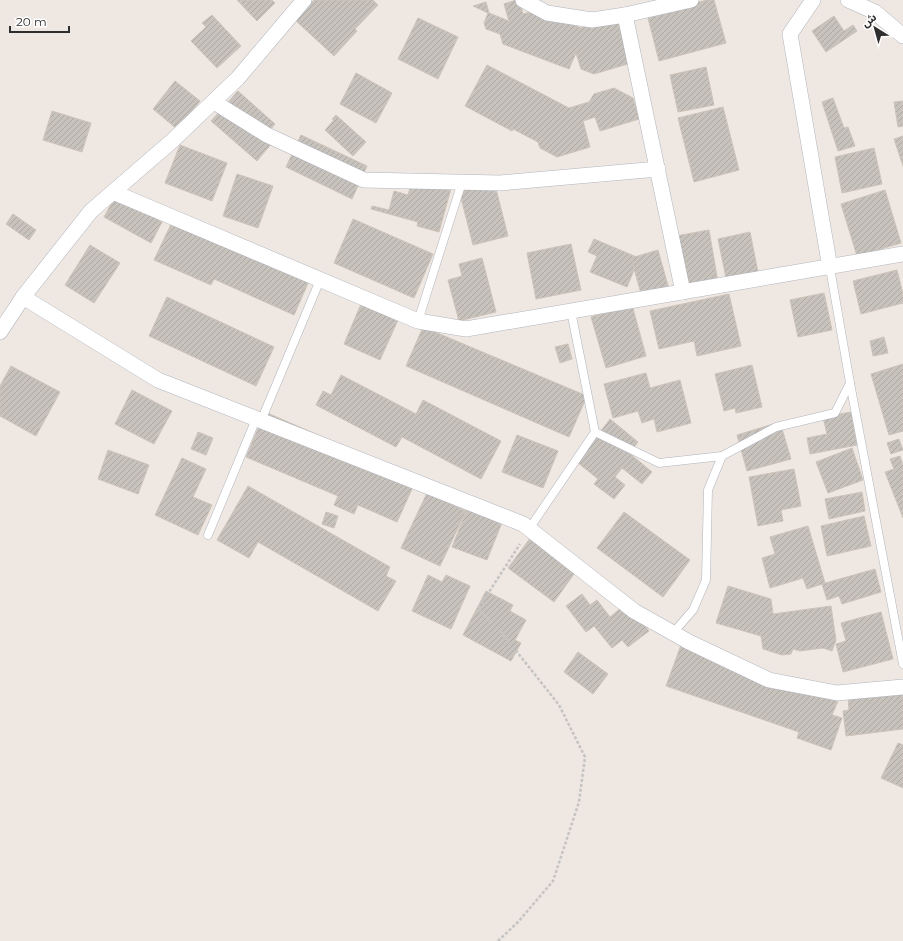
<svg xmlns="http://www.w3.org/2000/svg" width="903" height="941" font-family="Montserrat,'Noto Sans Arabic',sans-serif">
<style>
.building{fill:url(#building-hatch);stroke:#ccc3b9}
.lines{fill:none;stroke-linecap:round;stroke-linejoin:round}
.service-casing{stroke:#b0b5be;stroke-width:9}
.minor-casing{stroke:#b0b5be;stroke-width:16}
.path{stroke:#c4c4c4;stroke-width:2.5;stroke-dasharray:3 2;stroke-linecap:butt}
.service{stroke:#fff;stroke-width:8}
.minor{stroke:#fff;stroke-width:15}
</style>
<defs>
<pattern id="building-hatch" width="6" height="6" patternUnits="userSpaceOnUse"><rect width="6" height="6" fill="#c8c2bc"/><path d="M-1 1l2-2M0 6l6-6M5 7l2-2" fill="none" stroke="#aca7a2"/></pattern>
</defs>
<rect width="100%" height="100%" fill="#efe7e1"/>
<g class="building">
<polygon points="237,0 272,0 275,3 257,21"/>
<polygon points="314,0 373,0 378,5 355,29 357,31 334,56 295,20"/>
<polygon points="516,0 520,2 523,14 537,10 581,28 616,17 631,63 594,74 581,69 576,53 569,69 503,44 500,34 486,29 484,23 488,13 473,6 486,2 489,13 509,21 504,4"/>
<polygon points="707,0 714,0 726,43 659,61 648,18 680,10 679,7"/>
<polygon points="212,15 241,46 217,68 191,41 206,27 202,23"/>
<polygon points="834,16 844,31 853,25 857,31 826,52 812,31"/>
<polygon points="418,18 458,37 438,79 398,59"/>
<polygon points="487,65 569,108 589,102 594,94 614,88 633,98 639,119 600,131 595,117 583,121 590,147 557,157 540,148 538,142 513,129 512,131 465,106"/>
<polygon points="706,67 714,105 678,112 670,75"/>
<polygon points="356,73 392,93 376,123 340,104"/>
<polygon points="175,81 200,101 177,129 153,109"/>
<polygon points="238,91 275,124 265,136 272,143 257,161 211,121"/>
<polygon points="833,98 844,128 848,127 855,146 838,151 822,102"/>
<polygon points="903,101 903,126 898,127 894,102"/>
<polygon points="723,107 739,170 694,182 678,118"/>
<polygon points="52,111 91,123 82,152 43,140"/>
<polygon points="336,115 366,142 353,156 325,130 334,120 332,119"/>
<polygon points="301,135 367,166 352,199 286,167"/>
<polygon points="903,136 903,166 894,139"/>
<polygon points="180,145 227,163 212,201 165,183"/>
<polygon points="874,148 882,184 842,193 835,157"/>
<polygon points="237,174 273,186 258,228 223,216"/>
<polygon points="414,174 452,185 439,232 417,226 418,222 371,209 372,206 389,210 394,191 408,195"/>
<polygon points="494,181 508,236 473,245 459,190"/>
<polygon points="885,190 901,243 857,256 841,204"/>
<polygon points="115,197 162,222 151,243 104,217"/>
<polygon points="13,214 36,230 29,240 6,224"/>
<polygon points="353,219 433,254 414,298 334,263"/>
<polygon points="173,220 309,281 294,315 214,279 211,285 154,260"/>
<polygon points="709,230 718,282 685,288 676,236"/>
<polygon points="750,232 758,272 726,278 718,239"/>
<polygon points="594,239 639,258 627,287 590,272 597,256 588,252"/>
<polygon points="571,244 581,290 536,299 527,253"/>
<polygon points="90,245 120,263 94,303 65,285"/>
<polygon points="658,250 669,289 642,297 631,258"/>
<polygon points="482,258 496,312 459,321 448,280 462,276 459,264"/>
<polygon points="897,270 903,294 903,303 861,314 853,281"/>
<polygon points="824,293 832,330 798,337 790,300"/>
<polygon points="729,294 741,346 697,356 694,341 659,349 650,311"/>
<polygon points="167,297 274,347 256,386 149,336"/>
<polygon points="361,304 398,320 380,360 344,344"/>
<polygon points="632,305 646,356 606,368 591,317"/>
<polygon points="423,327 587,396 569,437 406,366"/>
<polygon points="884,337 888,353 873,356 870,341"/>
<polygon points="568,344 572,359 560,363 555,347"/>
<polygon points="903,364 903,431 889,435 871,374"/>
<polygon points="752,365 762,407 736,413 735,408 724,411 715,374"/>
<polygon points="11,366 60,392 36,436 0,416 0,386"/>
<polygon points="646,373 650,388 680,380 691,423 657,432 654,419 642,423 638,411 613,418 604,384"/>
<polygon points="341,375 416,414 423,400 501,441 481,479 402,437 396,447 316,405 323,391 331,395"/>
<polygon points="132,390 172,411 154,444 115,424"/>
<polygon points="265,412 417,478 397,522 358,505 354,514 334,505 338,496 246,457"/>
<polygon points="851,412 857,445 810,454 807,438 827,434 823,417"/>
<polygon points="610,419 638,442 629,453 652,472 642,484 622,468 615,477 625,485 614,499 594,484 598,479 577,462"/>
<polygon points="780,422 791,459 747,471 737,435"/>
<polygon points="198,432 213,438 206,455 191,449"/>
<polygon points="517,435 558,451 543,488 502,472"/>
<polygon points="899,439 903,450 891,454 887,443"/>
<polygon points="852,448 863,480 828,493 816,462"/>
<polygon points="108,450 149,465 138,494 98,479"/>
<polygon points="900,456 903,465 903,518 885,472 894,469 890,459"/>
<polygon points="182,458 206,469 193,497 212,505 198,535 155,515"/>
<polygon points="794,469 801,506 781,510 783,521 758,526 749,477"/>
<polygon points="248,486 390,567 386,576 396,581 378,611 258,542 249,558 217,540"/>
<polygon points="862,492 865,511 829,519 825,499"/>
<polygon points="427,493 466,511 440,566 401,548"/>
<polygon points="468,507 503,520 487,560 452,547"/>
<polygon points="326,512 338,516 334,528 322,524"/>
<polygon points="624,512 690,560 663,597 597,548"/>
<polygon points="864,516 871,546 827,556 821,526"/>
<polygon points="808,526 825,583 807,589 803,578 770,588 762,558 775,554 770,537"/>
<polygon points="534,533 579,567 554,602 508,568"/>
<polygon points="875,569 881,592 842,604 839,596 827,600 822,584"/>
<polygon points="428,575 442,582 446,575 470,586 451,629 412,611"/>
<polygon points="728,586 771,599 773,614 831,606 836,640 832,651 823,648 800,651 793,649 791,654 782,655 763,649 761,636 716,623"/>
<polygon points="486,591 513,605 510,611 526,620 515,640 521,643 511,661 463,635"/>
<polygon points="582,594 590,605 597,600 610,617 627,603 649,631 628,647 622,640 612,648 594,626 586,632 566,606"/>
<polygon points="881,612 893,659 843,672 836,644 846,641 841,623"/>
<polygon points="681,645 838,701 832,715 842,718 831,750 797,738 799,732 666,686"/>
<polygon points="578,652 608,674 593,694 564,672"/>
<polygon points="903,691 903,729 846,736 843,711 849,710 848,697"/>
<polygon points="898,743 903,745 903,788 881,778"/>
</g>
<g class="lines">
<defs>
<g id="service">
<polyline points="418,321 462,182"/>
<polyline points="850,383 903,664"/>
<polyline points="261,421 320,280"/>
<polyline points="595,432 659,463 722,456"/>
<polyline points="529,529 595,432 571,311"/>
<polyline points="208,535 256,419"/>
<polyline points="673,633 693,610 706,580 708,490 722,456 776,427 835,413 850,383 830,268"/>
</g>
<g id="minor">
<polyline points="523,0 547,13 592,20 625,15 691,0"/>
<polyline points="813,0 790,34 830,268"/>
<polyline points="848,0 875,12 903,36"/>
<polyline points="625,15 683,292"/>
<polyline points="214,102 267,135 364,180 500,183 658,169"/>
<polyline points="113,192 418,321 466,329 903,254"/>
<polyline points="23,297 158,380 523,524 634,611 689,642 769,680 837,693 903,687"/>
<polyline points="0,332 23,297 91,211 172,141 238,78 304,0"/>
</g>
</defs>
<use href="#service" class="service-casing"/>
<use href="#minor" class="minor-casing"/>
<polyline class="path" points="498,941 518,922 553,881 579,802 585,757 559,705 502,633 478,609 520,544"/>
<use href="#service" class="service"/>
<use href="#minor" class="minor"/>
</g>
<g transform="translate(875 28) rotate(323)" stroke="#ffffff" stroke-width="3" paint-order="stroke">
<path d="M0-3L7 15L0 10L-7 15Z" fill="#2e2e2e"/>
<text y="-6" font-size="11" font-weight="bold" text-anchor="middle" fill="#2e2e2e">ش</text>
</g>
<path d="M10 26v6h59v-6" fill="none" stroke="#2e2e2e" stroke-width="2"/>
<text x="16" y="26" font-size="12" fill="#2e2e2e" stroke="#ffffff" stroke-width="3" paint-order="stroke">20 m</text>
</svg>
